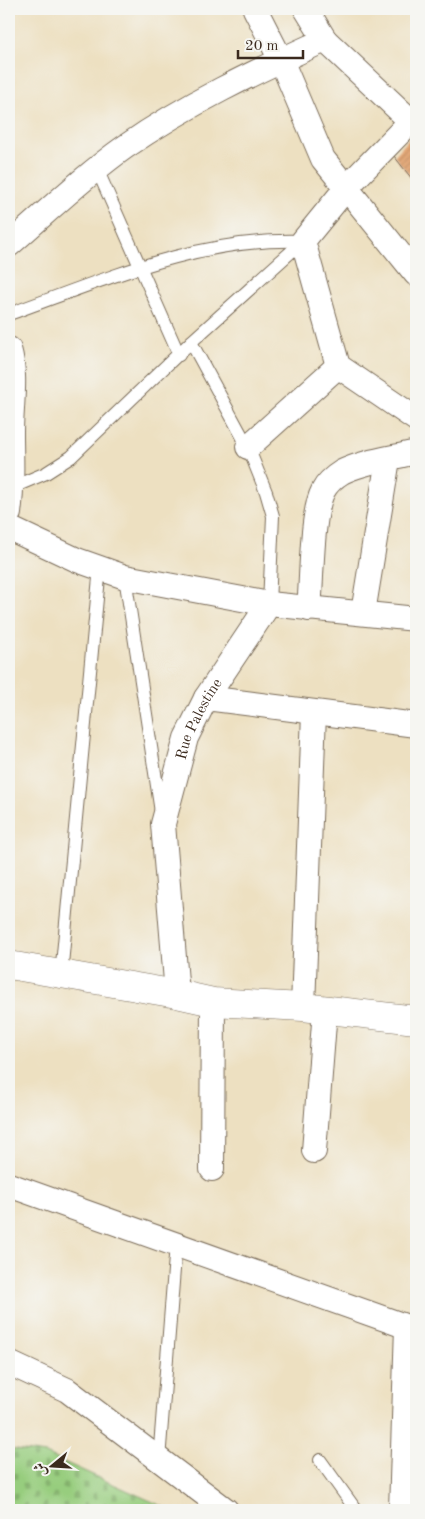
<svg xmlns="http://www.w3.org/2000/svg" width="425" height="1519" font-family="'Old Standard TT',Amiri,serif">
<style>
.cemetery{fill:url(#cemetery-stones);stroke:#697c4e}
.building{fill:url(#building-hatch)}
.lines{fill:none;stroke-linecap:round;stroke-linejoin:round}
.lane-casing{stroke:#796a57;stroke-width:14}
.street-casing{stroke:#796a57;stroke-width:26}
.secondary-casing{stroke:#796a57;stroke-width:29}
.lane{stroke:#fff;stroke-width:12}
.street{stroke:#fff;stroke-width:24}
.secondary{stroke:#fff;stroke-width:28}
.labels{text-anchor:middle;stroke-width:4.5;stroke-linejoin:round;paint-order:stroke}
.street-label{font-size:15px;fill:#3b2a1e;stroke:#f6f6f2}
</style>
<defs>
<pattern id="cemetery-stones" width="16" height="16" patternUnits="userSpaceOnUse" patternTransform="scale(1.25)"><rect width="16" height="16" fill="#97cd7e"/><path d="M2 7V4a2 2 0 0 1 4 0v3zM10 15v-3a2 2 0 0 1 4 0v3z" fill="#83b06c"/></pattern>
<pattern id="building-hatch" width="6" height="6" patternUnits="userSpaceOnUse" patternTransform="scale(1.25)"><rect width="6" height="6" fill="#e19f69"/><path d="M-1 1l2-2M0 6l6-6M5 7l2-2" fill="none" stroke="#b88256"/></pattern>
</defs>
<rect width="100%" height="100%" fill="#f6f6f2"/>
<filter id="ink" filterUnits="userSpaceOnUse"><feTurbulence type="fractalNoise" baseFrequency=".02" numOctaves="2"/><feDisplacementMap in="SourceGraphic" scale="10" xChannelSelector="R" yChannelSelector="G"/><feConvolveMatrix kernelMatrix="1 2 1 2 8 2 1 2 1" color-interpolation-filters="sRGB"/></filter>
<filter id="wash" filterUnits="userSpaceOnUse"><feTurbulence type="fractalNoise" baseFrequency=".0096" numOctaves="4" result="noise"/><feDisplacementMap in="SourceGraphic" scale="20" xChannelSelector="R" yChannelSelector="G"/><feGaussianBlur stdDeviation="1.12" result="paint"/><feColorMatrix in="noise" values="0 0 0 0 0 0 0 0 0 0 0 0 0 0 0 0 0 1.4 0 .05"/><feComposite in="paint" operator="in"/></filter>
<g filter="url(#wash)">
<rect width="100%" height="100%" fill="#ede0c1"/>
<polygon class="cemetery" points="9,1449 46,1454 171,1510 9,1510"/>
<g id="blocks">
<polygon class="building" points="411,137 416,142 416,184 394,156"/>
</g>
</g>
<g filter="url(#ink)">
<use href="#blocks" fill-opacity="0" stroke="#796a57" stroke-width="1"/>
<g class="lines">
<defs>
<g id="lane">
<polyline points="97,169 179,355"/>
<path d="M 9,314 C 104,280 200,237 303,241"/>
<polyline points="191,342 248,447 266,492 273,516 269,604"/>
<polyline points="13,487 46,473 71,457 191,342 303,241"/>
<polyline points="125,577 161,812"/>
<polyline points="61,975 100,567"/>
<polyline points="159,1460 176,1244"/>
<polyline points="320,1460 356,1510"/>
</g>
<g id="street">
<polyline points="255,9 281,60 323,159 416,274"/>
<polyline points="306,9 325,40"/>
<polyline points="416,116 347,187 303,241 338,366 416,419"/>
<path d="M 9,245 C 47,212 84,176 125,147 C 187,104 256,71 325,40 L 416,126"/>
<path d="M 9,349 C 17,376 11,405 11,433 C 11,460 13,486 9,513"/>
<polyline points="248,447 338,366"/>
<polyline points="9,528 77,560 125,577 269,604"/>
<path d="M 309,609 C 312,580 311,514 323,491 C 327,483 334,477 342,472 C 364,461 393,458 416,452"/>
<polyline points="363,613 388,459"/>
<polyline points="206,698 416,725"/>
<path id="s1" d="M 177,994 L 163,824 L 186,738 L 206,698 L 269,604 L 416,619"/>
<polyline points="303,1007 314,713"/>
<polyline points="314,1151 325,1010"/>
<polyline points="212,1169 213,1002"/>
<polyline points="9,1185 416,1330"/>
<polyline points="9,1363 67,1390 226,1510"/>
<polyline points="401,1510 407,1327"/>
</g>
<polyline id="secondary" points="9,965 177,994 213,1002 303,1007 416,1020"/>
</defs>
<use href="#lane" class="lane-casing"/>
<use href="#street" class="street-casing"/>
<use href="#secondary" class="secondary-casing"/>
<use href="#lane" class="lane"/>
<use href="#street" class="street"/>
<use href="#secondary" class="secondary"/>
</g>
</g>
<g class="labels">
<g class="street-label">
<text dy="5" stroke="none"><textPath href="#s1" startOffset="282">Rue Palestine</textPath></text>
</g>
</g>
<rect width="425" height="1519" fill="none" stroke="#f6f6f2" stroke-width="30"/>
<g transform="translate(52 1466) rotate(252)" stroke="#f6f6f2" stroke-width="4" paint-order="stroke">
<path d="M0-4L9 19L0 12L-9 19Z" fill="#3b2a1e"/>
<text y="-8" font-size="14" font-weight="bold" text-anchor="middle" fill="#3b2a1e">ش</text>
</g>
<path d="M238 50v8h65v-8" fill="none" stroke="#3b2a1e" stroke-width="2.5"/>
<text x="245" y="50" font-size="15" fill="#3b2a1e" stroke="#f6f6f2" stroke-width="4" paint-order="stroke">20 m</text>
</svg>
